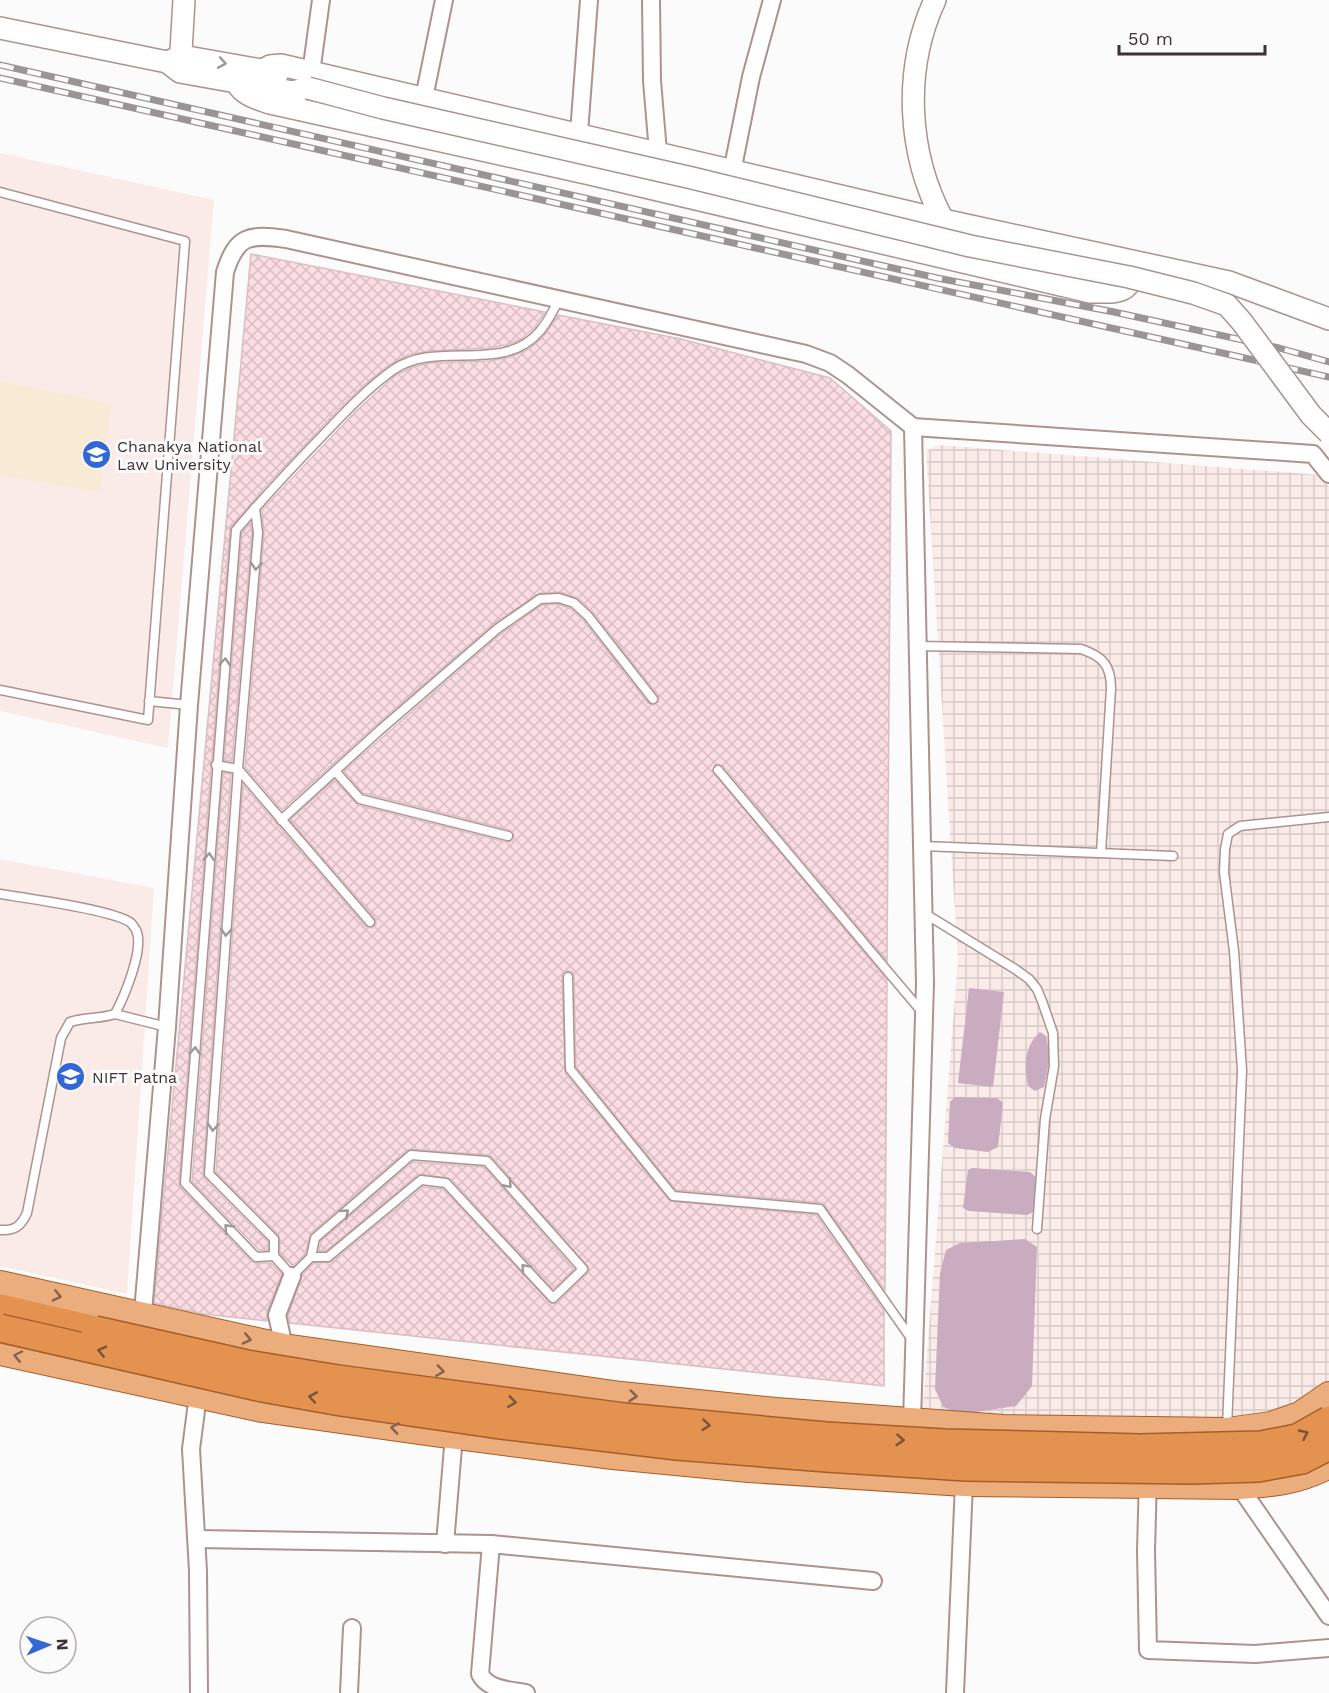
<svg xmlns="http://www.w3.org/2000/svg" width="1329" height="1693" font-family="'Work Sans',sans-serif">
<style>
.built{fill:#faebe9}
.industrial{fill:url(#industrial-grid)}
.green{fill:#f9ead5}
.water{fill:#c9acc0}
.building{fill:url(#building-cross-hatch);stroke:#d9bfc4;stroke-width:1.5}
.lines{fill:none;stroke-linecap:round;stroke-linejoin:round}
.service-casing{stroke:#ac938f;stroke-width:11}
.minor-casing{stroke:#ac938f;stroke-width:20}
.tertiary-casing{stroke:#ac938f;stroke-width:24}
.primary-casing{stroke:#a65e29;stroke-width:28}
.trunk-casing{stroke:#a65e29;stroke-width:30}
.service{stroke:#fff;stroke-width:8}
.minor{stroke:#fff;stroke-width:16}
.tertiary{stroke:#fff;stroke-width:21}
.primary{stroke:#ebad7c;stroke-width:26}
.trunk{stroke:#e49250;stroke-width:27}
.rail-casing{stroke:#9a9494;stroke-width:7}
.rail{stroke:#fbfbfb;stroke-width:4.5;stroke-dasharray:14;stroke-linecap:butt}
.tertiary-bridge-casing{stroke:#ac938f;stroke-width:24;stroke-linecap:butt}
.trunk-bridge-casing{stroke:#a65e29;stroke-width:30;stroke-linecap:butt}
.tertiary-bridge{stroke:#fff;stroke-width:21}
.trunk-bridge{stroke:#e49250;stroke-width:27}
.oneway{stroke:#9e9898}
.oneway2{stroke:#83634f}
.oneway3{stroke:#77543c}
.labels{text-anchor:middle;stroke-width:6;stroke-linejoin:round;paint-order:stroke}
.poi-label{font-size:16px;fill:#3d3231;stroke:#fbfbfb;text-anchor:start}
</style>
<defs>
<pattern id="industrial-grid" width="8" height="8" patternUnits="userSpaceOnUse" patternTransform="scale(1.5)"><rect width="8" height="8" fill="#faebe9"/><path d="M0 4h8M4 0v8" fill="none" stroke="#d7cac8"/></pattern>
<pattern id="building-cross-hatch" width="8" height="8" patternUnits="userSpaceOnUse" patternTransform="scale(1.5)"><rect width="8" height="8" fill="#fbdde3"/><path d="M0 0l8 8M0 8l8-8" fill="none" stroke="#d8bec3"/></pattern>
</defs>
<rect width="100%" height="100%" fill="#fbfbfb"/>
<g class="built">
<polygon points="0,153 214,200 168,748 0,711"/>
<polygon points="0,859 154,888 127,1294 0,1266"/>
</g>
<polygon class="industrial" points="939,445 1320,475 1329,487 1329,1389 1292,1413 1191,1437 922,1417 958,959 926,451"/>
<polygon class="green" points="0,381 112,404 100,492 0,475"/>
<g class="water">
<polygon points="969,988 1004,992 993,1087 958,1083"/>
<path d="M 1040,1032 L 1046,1036 L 1050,1057 L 1044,1087 L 1035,1091 L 1028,1086 C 1024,1066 1024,1046 1040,1032 Z"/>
<polygon points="955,1097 997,1098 1003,1103 998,1147 988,1152 955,1148 948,1143 950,1102"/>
<polygon points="972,1168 1030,1172 1039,1180 1036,1211 1027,1215 969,1211 963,1208 968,1170"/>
<polygon points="1025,1239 1037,1247 1032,1386 1016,1406 962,1414 943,1407 935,1389 940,1273 946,1250 960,1243"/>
</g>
<g class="building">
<polygon points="251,254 545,312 535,327 521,339 506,345 488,348 428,351 408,355 389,365 363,386 337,411 264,488 230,529 212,760 210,764 211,769 179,1183 180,1187 251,1261 256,1263 271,1263 282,1274 267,1311 267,1321 204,1314 154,1303"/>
<polygon points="558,315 681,339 830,378 891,431 887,961 723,766 716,764 712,771 887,980 885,1290 823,1203 676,1190 576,1067 574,976 572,972 567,971 563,973 562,977 565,1073 670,1201 816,1215 884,1311 884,1386 290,1323 288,1316 302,1275 314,1263 332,1262 423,1187 443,1189 551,1304 557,1303 587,1274 589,1268 492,1157 488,1155 411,1149 407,1150 311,1233 305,1254 293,1266 280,1254 279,1235 216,1172 243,785 365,926 372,928 376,924 375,918 290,820 334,780 358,805 506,842 512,841 514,835 510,830 363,793 344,771 501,634 542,605 558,604 571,609 583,620 648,703 654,705 659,701 658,695 593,612 578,598 561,592 540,593 493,624 376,725 282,810 245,767 264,534 262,510 355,412 396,375 413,367 430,363 489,361 510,357 529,349 544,336"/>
<polygon points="250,523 252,533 232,761 224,760 242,533"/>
<polygon points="223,773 231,774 203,1174 204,1179 268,1242 268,1250 259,1250 192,1181"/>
<polygon points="413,1162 484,1167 574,1269 553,1289 451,1179 422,1174 417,1175 326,1251 319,1251 321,1241"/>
</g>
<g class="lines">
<defs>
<g id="service">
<polyline points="0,192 185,241 148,720 0,690"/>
<polyline points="255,508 258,533 238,769 209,1174 274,1239 274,1256 292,1276 311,1257 315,1238 411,1155 487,1161 583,1269 553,1298 446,1183 421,1180 328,1257 311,1257"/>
<path d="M 917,646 L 1081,649 C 1102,656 1111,665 1111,688 L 1101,853"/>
<polyline points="149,701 189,705"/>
<polyline points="216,765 238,769 370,922"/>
<polyline points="718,770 922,1012"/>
<polyline points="335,771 360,799 508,836"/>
<polyline points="281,820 380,730 497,629 540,599 559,598 574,603 588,616 653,699"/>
<polyline points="922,846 1173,856"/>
<path d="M 0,894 C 25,898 115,910 131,923 C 131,923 136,929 136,930 C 145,948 124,997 115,1014 C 100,1019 85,1017 70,1022 L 61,1038 L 27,1213 C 21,1226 15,1231 0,1230"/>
<polyline points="924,913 1015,969 1029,979 1037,989 1042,1001 1053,1033 1054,1066 1045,1119 1037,1229"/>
<polyline points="568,977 570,1069 673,1196 820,1209 913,1341"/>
<polyline points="115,1014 167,1027"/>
<path d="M 274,1256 L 256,1257 L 185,1183 L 236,530 C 265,496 295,464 326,432 C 347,410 369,387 393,370 C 437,339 503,375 540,331 C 548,322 553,310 559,300"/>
<polyline points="1227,1427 1242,1070 1234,951 1224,872 1225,849 1228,834 1240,826 1329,817"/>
</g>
<g id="minor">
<polyline points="651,0 652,81 658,152"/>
<polyline points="311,73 321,0"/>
<polyline points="424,98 444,0"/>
<polyline points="579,133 589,0"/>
<polyline points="732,172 751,77 772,0"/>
<path d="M 142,1324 L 167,1027 L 189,705 L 225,272 C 237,235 249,234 286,239 L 806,354 L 830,363 L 848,375 L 913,427 L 1313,454 L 1329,474"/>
<polyline points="284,1347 277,1315 292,1276"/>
<polyline points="198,1395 191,1449 198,1571 199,1693"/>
<polyline points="912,1422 925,983 913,427"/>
<polyline points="1148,1476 1146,1551 1148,1650 1255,1654 1329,1648"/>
<polyline points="1238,1478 1239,1486 1329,1616"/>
<polyline points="197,1539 491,1544"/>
<polyline points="445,1544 454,1435"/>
<polyline points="349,1693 352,1628"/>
<path d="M 526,1693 C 510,1690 488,1690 480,1674 L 491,1544 L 873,1581"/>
<polyline points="955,1693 964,1483"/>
</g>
<g id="tertiary">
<path d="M 935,0 C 903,69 907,153 943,220"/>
<polyline points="0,28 167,62 180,72 293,92 308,88"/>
<polyline points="167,62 182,56 278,73"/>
<polyline points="180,68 184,0"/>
<polyline points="263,70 270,66 281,65 943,220 1229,282 1329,319"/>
<path d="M 236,82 C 244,96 256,98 270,103 L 590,174 L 1090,292 C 1123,292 1125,295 1140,265"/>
</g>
<g id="primary">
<polyline points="0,1284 284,1347 621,1395 776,1411 1003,1428 1227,1431 1271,1425 1300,1415 1329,1395"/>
<path d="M 0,1352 L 262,1409 L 433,1433 L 613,1456 L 749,1469 L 964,1483 L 1239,1486 C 1271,1484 1301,1481 1329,1465"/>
</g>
<polyline id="trunk" points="0,1308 95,1330"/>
</defs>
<use href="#service" class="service-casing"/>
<use href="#minor" class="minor-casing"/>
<use href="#tertiary" class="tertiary-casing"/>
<use href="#primary" class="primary-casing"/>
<use href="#trunk" class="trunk-casing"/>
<use href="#service" class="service"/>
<use href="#minor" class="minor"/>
<use href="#tertiary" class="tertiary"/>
<use href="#primary" class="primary"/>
<use href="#trunk" class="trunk"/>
<defs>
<g id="rail">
<polyline points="0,65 937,278 1114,312 1279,348 1329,362"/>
<polyline points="0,78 1329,377"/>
</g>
</defs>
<use href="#rail" class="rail-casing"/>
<use href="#rail" class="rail"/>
<defs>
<polyline id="tertiary-bridge" points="308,88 383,108 692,178 970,246 1129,277 1193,293 1227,305 1242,322 1311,415 1329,433"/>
<g id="trunk-bridge">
<polyline points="0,1328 262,1388 341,1402 493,1424 677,1446 826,1458 966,1467 1192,1470 1258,1468 1302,1460 1329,1446"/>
<polyline points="95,1330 247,1364 338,1379 624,1417 826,1436 945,1443 1140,1448 1261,1445 1297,1438 1329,1420"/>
</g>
</defs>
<use href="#tertiary-bridge" class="tertiary-bridge-casing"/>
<use href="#trunk-bridge" class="trunk-bridge-casing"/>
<use href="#tertiary-bridge" class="tertiary-bridge"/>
<use href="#trunk-bridge" class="trunk-bridge"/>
</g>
<defs><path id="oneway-chevron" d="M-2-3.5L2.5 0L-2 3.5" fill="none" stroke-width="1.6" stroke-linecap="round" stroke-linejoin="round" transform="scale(1.5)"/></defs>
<g class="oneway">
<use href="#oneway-chevron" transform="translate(222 63) rotate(10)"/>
<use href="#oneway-chevron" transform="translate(256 566) rotate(95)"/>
<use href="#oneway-chevron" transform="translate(225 662) rotate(-85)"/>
<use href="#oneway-chevron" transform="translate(209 857) rotate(-86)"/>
<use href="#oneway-chevron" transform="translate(226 932) rotate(94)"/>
<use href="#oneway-chevron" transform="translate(195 1051) rotate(-86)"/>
<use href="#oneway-chevron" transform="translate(213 1127) rotate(94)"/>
<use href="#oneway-chevron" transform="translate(508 1184) rotate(48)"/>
<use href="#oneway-chevron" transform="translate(345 1213) rotate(-41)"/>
<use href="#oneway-chevron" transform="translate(228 1228) rotate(-134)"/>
<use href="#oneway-chevron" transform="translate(525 1268) rotate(-133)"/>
</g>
<g class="oneway2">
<use href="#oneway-chevron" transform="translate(57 1296) rotate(13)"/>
<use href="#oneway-chevron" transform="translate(247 1339) rotate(13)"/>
<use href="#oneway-chevron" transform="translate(18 1356) rotate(-168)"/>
<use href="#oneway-chevron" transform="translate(440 1371) rotate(8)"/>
<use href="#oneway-chevron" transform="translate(633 1396) rotate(6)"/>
<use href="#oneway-chevron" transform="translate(395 1428) rotate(-172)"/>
</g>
<g class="oneway3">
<use href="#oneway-chevron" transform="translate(102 1351) rotate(-167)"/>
<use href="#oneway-chevron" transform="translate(313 1397) rotate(-170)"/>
<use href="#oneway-chevron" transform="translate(512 1402) rotate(8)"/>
<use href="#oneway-chevron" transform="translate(706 1425) rotate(5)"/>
<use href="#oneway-chevron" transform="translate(1304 1434) rotate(-25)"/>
<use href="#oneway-chevron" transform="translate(900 1440) rotate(4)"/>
</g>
<defs>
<symbol id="university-disc" viewBox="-11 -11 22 22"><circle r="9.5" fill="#3267d6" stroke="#fbfbfb"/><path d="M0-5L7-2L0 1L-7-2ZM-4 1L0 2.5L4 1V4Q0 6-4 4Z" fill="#fff"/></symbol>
</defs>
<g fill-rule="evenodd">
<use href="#university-disc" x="80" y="438" width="33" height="33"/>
<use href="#university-disc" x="54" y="1060" width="33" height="33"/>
</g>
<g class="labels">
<g class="poi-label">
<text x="117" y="452">Chanakya National<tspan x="117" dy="18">Law University</tspan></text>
<text x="92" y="1083">NIFT Patna</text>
</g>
</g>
<g transform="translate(48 1645) rotate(88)"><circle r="28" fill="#fbfbfb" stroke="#afabaa" stroke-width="1.5"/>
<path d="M0-4.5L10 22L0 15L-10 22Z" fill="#3267d6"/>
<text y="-9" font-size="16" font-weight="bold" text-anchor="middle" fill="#3d3231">N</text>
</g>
<path d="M1119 45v9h146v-9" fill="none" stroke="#3d3231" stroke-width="3"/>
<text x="1128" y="45" font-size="18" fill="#3d3231" stroke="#fbfbfb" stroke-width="4.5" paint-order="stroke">50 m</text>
</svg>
